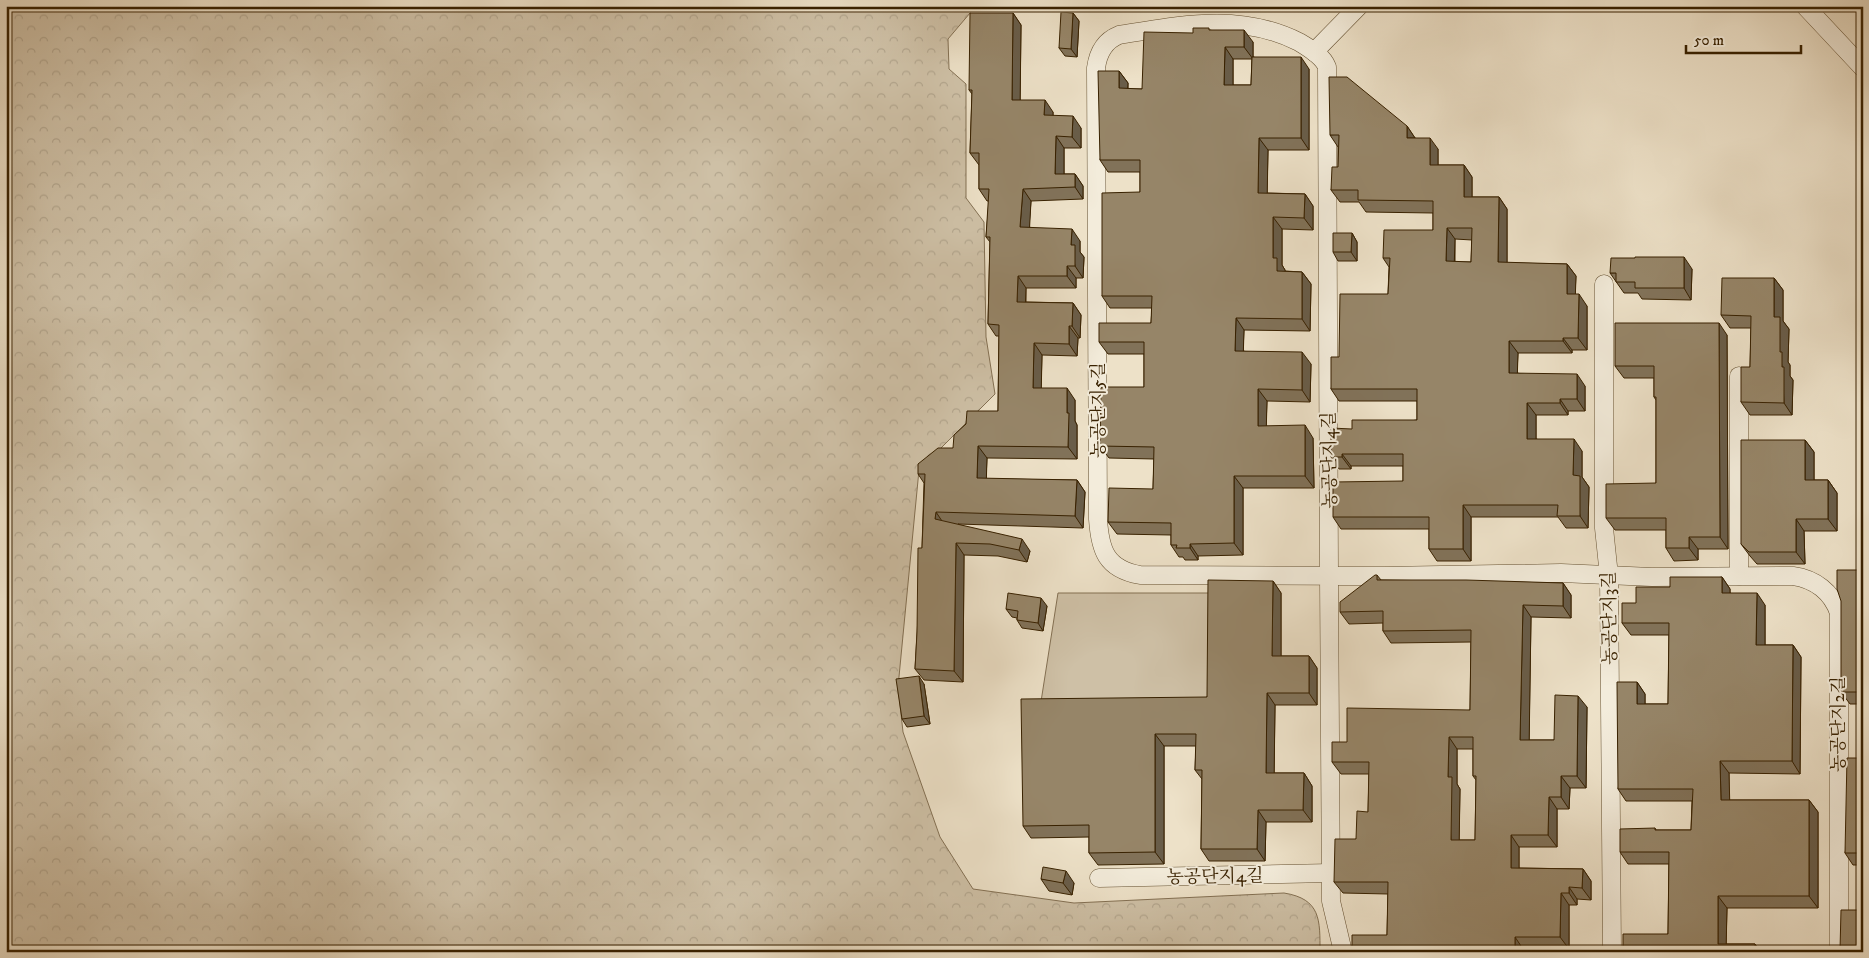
<svg xmlns="http://www.w3.org/2000/svg" width="1869" height="958" font-family="'IM FELL DW Pica','Noto Serif KR',serif">
<style>
.grass{fill:#cec0a6;stroke:#837053}
.forest{fill:url(#forest-crowns);stroke:#837053}
.lines{fill:none;stroke-linecap:round;stroke-linejoin:round}
.minor-casing{stroke:#655132;stroke-width:19}
.minor{stroke:#f3ecdb;stroke-width:18}
.wall{fill:#817259;stroke:#382100;fill-rule:evenodd}
.shaded-wall{fill:#695d49;stroke:#382100}
.building{fill:#968568;stroke:#382100;fill-rule:evenodd}
.labels{text-anchor:middle;stroke-width:4;stroke-linejoin:round;paint-order:stroke}
.street-label{font-size:18px;fill:#382100;stroke:#f3ecdb}
</style>
<defs>
<pattern id="forest-crowns" width="20" height="18" patternUnits="userSpaceOnUse" patternTransform="scale(1.25)"><rect width="20" height="18" fill="#cec0a6"/><path d="M2 6a3 3 0 1 1 6 0M12 15a3 3 0 1 1 6 0" fill="none" stroke="#b2a58d"/></pattern>
</defs>
<rect width="100%" height="100%" fill="#ede1c8"/>
<filter id="stains"><feTurbulence type="fractalNoise" baseFrequency=".004" numOctaves="4"/><feColorMatrix values="0 0 0 0 .2 0 0 0 0 .09 0 0 0 0 .02 0 0 0 .5 -.17"/></filter>
<radialGradient id="worn" r=".72"><stop offset=".6" stop-color="#630" stop-opacity="0"/><stop offset="1" stop-color="#630" stop-opacity=".3"/></radialGradient>
<polygon class="grass" points="1058,593 1210,593 1209,706 1040,708"/>
<path class="forest" d="M 6,6 L 976,6 L 948,39 L 949,69 L 966,84 L 966,198 L 984,222 L 986,337 L 995,394 L 919,470 L 898,687 L 903,732 L 940,837 L 973,889 L 1074,903 L 1284,893 C 1321,899 1320,920 1320,952 L 6,952 Z"/>
<g class="lines">
<defs>
<g id="minor">
<polyline points="1805,6 1863,68"/>
<polyline points="1314,52 1359,6"/>
<polyline points="1604,284 1604,528 1609,576 1612,952"/>
<polyline points="1739,576 1739,376"/>
<polyline points="1099,878 1331,873"/>
<path d="M 1343,952 L 1331,901 L 1329,576 L 1327,67 C 1323,56 1309,48 1299,42 C 1239,12 1182,25 1119,35 C 1104,41 1098,53 1096,68 L 1098,519 C 1100,550 1106,569 1140,575 L 1384,576 L 1561,573 L 1652,577 L 1793,576 C 1815,579 1832,592 1839,613 L 1839,952"/>
</g>
</defs>
<use href="#minor" class="minor-casing"/>
<use href="#minor" class="minor"/>
</g>
<g class="wall">
<polygon points="1013,13 1021,25 1020,100 1053,112 1053,116 1081,128 1081,148 1064,148 1064,174 1075,174 1083,186 1083,199 1031,201 1029,227 1080,241 1080,252 1084,257 1083,278 1076,278 1076,288 1026,288 1026,302 1073,303 1081,315 1080,338 1078,338 1077,356 1042,355 1041,388 1075,400 1075,421 1077,425 1077,459 987,458 986,479 1077,480 1085,492 1083,528 958,524 1030,551 1027,562 998,556 964,555 963,682 924,680 915,669 922,548 924,483 918,474 953,448 998,411 999,336 996,336 988,324 990,242 986,237 989,201 987,201 979,189 979,165 970,153 972,94 969,90"/>
<polygon points="1073,13 1079,21 1077,57 1065,56 1059,48"/>
<path d="M 1210,30 L 1253,42 L 1253,57 L 1309,69 L 1309,150 L 1268,150 L 1267,193 L 1305,194 L 1313,206 L 1313,230 L 1282,229 L 1282,265 L 1285,270 L 1285,271 L 1302,272 L 1311,284 L 1310,331 L 1244,330 L 1243,351 L 1311,364 L 1310,402 L 1267,401 L 1266,426 L 1313,438 L 1314,488 L 1243,488 L 1243,555 L 1198,556 L 1198,560 L 1185,560 L 1183,557 L 1179,557 L 1171,545 L 1171,535 L 1117,534 L 1108,522 L 1153,489 L 1154,459 L 1109,458 L 1100,446 L 1144,387 L 1144,354 L 1108,354 L 1099,342 L 1151,323 L 1152,308 L 1110,308 L 1102,296 L 1140,192 L 1140,172 L 1108,172 L 1100,160 L 1119,71 L 1128,83 L 1128,89 L 1142,89 L 1193,33 ZM 1233,59 L 1252,59 L 1251,85 L 1233,85 Z"/>
<path d="M 1407,126 L 1415,138 L 1438,149 L 1438,165 L 1464,165 L 1472,177 L 1472,197 L 1499,197 L 1507,209 L 1507,263 L 1567,264 L 1576,276 L 1575,294 L 1587,306 L 1587,350 L 1572,350 L 1572,353 L 1518,353 L 1517,373 L 1585,386 L 1585,411 L 1568,411 L 1568,415 L 1536,415 L 1536,439 L 1582,451 L 1582,477 L 1589,487 L 1588,528 L 1566,528 L 1558,517 L 1471,517 L 1471,561 L 1437,561 L 1429,549 L 1429,529 L 1341,529 L 1333,517 L 1403,481 L 1403,466 L 1351,466 L 1351,469 L 1339,469 L 1331,457 L 1352,429 L 1417,420 L 1417,401 L 1339,401 L 1331,389 L 1339,357 L 1388,294 L 1389,267 L 1383,258 L 1433,230 L 1433,213 L 1366,212 L 1359,202 L 1340,202 L 1331,190 L 1338,167 L 1338,147 L 1330,135 ZM 1455,239 L 1472,240 L 1471,262 L 1455,262 Z"/>
<polygon points="1352,233 1357,242 1357,261 1338,261 1333,252"/>
<polygon points="1692,269 1691,300 1642,299 1638,293 1624,293 1610,273"/>
<polygon points="1774,278 1783,290 1783,321 1789,329 1788,362 1790,365 1790,376 1793,380 1792,415 1750,415 1741,402 1750,367 1751,328 1730,328 1721,315"/>
<polygon points="1727,335 1728,549 1698,549 1698,560 1674,561 1666,548 1666,530 1615,530 1606,518 1656,483 1656,400 1654,397 1654,378 1624,378 1615,366"/>
<polygon points="1805,440 1814,452 1814,480 1828,480 1837,493 1837,531 1804,531 1805,564 1757,564 1750,556 1741,544"/>
<polygon points="1863,570 1863,732 1861,730 1861,704 1850,704 1841,692"/>
<path d="M 1377,575 L 1381,580 L 1563,583 L 1571,595 L 1571,618 L 1531,617 L 1529,740 L 1554,740 L 1587,707 L 1586,788 L 1570,788 L 1569,809 L 1557,809 L 1557,847 L 1519,847 L 1519,868 L 1583,869 L 1591,881 L 1591,900 L 1577,899 L 1577,905 L 1569,905 L 1569,949 L 1523,949 L 1387,935 L 1388,894 L 1343,893 L 1334,882 L 1356,839 L 1368,812 L 1369,774 L 1341,774 L 1332,762 L 1347,742 L 1470,710 L 1471,642 L 1391,643 L 1383,631 L 1383,623 L 1349,624 L 1340,612 ZM 1457,749 L 1473,749 L 1473,776 L 1476,780 L 1475,840 L 1459,840 L 1460,789 L 1457,784 Z"/>
<polygon points="1722,577 1730,589 1730,593 1765,605 1765,645 1793,645 1801,657 1800,774 1729,773 1729,800 1809,800 1818,812 1818,908 1727,908 1726,944 1755,944 1760,952 1623,952 1668,934 1669,864 1628,864 1620,852 1655,828 1656,830 1691,830 1692,801 1626,801 1618,789 1637,682 1645,694 1645,704 1668,704 1669,635 1631,635 1622,623 1636,603 1670,587"/>
<polygon points="1273,581 1281,593 1281,656 1309,656 1317,668 1317,705 1275,705 1274,773 1304,773 1312,786 1312,822 1266,822 1265,861 1209,861 1201,849 1202,779 1195,770 1196,746 1164,746 1164,864 1098,865 1089,853 1089,837 1031,838 1023,826 1207,697"/>
<polygon points="1047,606 1043,631 1022,628 1017,620 1017,618 1012,617 1006,609"/>
<polygon points="924,684 930,724 907,727 902,719"/>
<polygon points="1863,758 1863,865 1853,865 1845,853"/>
<polygon points="1041,879 1074,883 1072,895 1049,891"/>
</g>
<g class="shaded-wall">
<polygon points="1013,13 1021,25 1020,112 1012,100"/>
<polygon points="1073,13 1079,21 1077,57 1071,49"/>
<polygon points="1244,30 1253,42 1253,59 1244,47"/>
<polygon points="1225,47 1233,59 1233,97 1224,85"/>
<polygon points="1301,57 1309,69 1309,150 1301,138"/>
<polygon points="1119,71 1128,83 1127,101 1119,88"/>
<polygon points="1045,100 1053,112 1053,127 1044,115"/>
<polygon points="1073,116 1081,128 1081,148 1072,137"/>
<polygon points="1407,126 1415,138 1407,138"/>
<polygon points="1056,136 1064,148 1064,186 1055,174"/>
<polygon points="1259,138 1268,150 1267,205 1258,193"/>
<polygon points="1430,138 1438,149 1438,176 1430,165"/>
<polygon points="1464,165 1472,177 1472,209 1464,197"/>
<polygon points="1075,174 1083,186 1083,199 1075,187"/>
<polygon points="1023,189 1031,201 1029,238 1020,227"/>
<polygon points="1305,194 1313,206 1313,230 1304,218"/>
<polygon points="1499,197 1507,209 1507,274 1498,262"/>
<polygon points="1273,217 1282,229 1282,265 1285,270 1285,283 1277,271 1273,258"/>
<polygon points="1447,228 1455,239 1454,273 1446,261"/>
<polygon points="1072,229 1080,241 1080,252 1084,257 1083,278 1075,266 1071,245"/>
<polygon points="1352,233 1357,242 1357,261 1351,252"/>
<polygon points="1684,257 1692,269 1691,300 1684,288"/>
<polygon points="1567,264 1576,276 1575,305 1567,294"/>
<polygon points="1067,266 1076,278 1076,288 1067,276"/>
<polygon points="1302,272 1311,284 1310,331 1302,319"/>
<polygon points="1018,276 1026,288 1025,313 1017,302"/>
<polygon points="1774,278 1783,290 1783,321 1789,329 1788,362 1790,365 1790,376 1793,380 1792,415 1784,403 1782,367 1774,317"/>
<polygon points="1579,294 1587,306 1587,350 1578,338"/>
<polygon points="1073,303 1081,315 1080,338 1072,326"/>
<polygon points="1236,318 1244,330 1243,363 1235,351"/>
<polygon points="1719,323 1727,335 1728,549 1720,537"/>
<polygon points="1069,326 1078,338 1077,356 1069,344"/>
<polygon points="1563,338 1572,350 1572,353 1563,341"/>
<polygon points="1509,341 1518,353 1517,385 1509,373"/>
<polygon points="1034,343 1042,355 1041,400 1033,388"/>
<polygon points="1302,352 1311,364 1310,402 1302,390"/>
<polygon points="1577,374 1585,386 1585,411 1577,399"/>
<polygon points="1067,388 1075,400 1075,421 1077,425 1077,459 1068,447 1067,413"/>
<polygon points="1258,389 1267,401 1266,438 1258,426"/>
<polygon points="1560,399 1568,411 1568,415 1560,403"/>
<polygon points="1527,403 1536,415 1536,451 1527,439"/>
<polygon points="1305,425 1313,438 1314,488 1305,476"/>
<polygon points="1574,439 1582,451 1582,477 1589,487 1588,528 1580,516 1573,475"/>
<polygon points="1805,440 1814,452 1814,493 1805,480"/>
<polygon points="978,446 987,458 986,490 977,478"/>
<polygon points="1342,454 1351,466 1351,469 1342,457"/>
<polygon points="1234,476 1243,488 1243,555 1234,543"/>
<polygon points="1077,480 1085,492 1083,528 1075,516"/>
<polygon points="1828,480 1837,493 1837,531 1828,519"/>
<polygon points="1463,505 1471,517 1471,561 1463,549"/>
<polygon points="936,512 944,524 935,519"/>
<polygon points="1796,519 1804,531 1805,564 1796,552"/>
<polygon points="1689,537 1698,549 1698,560 1689,548"/>
<polygon points="1022,539 1030,551 1027,562 1019,550"/>
<polygon points="956,543 964,555 963,682 954,671"/>
<polygon points="1190,544 1198,556 1198,560 1190,548"/>
<polygon points="1722,577 1730,589 1730,605 1722,593"/>
<polygon points="1273,581 1281,593 1281,668 1272,656"/>
<polygon points="1563,583 1571,595 1571,618 1563,606"/>
<polygon points="1757,593 1765,605 1765,657 1756,645"/>
<polygon points="1041,598 1047,606 1043,631 1038,623"/>
<polygon points="1523,605 1531,617 1529,752 1520,740"/>
<polygon points="1793,645 1801,657 1800,774 1792,761"/>
<polygon points="1309,656 1317,668 1317,705 1309,693"/>
<polygon points="919,676 924,684 930,724 924,716"/>
<polygon points="1637,682 1645,694 1645,716 1637,704"/>
<polygon points="1267,693 1275,705 1274,785 1266,773"/>
<polygon points="1578,696 1587,707 1586,788 1577,776"/>
<polygon points="1155,734 1164,746 1164,864 1155,852"/>
<polygon points="1449,737 1457,749 1457,784 1460,789 1459,852 1451,840 1448,777"/>
<polygon points="1720,761 1729,773 1730,812 1721,800"/>
<polygon points="1304,773 1312,786 1312,822 1303,810"/>
<polygon points="1561,776 1570,788 1569,809 1561,797"/>
<polygon points="1549,797 1557,809 1557,847 1548,835"/>
<polygon points="1809,800 1818,812 1818,908 1809,896"/>
<polygon points="1258,810 1266,822 1265,861 1257,849"/>
<polygon points="1511,835 1519,847 1519,880 1511,868"/>
<polygon points="1583,869 1591,881 1591,900 1582,888"/>
<polygon points="1066,871 1074,883 1072,895 1063,883"/>
<polygon points="1569,887 1577,899 1577,905 1569,893"/>
<polygon points="1561,893 1569,905 1569,949 1560,937"/>
<polygon points="1718,896 1727,908 1726,952 1718,944"/>
<polygon points="1515,937 1523,949 1523,952 1515,952"/>
<polygon points="1755,944 1760,952 1755,952"/>
</g>
<g class="building">
<polygon points="1061,12 1073,13 1071,49 1059,48"/>
<polygon points="970,13 1013,13 1012,100 1045,100 1044,115 1073,116 1072,137 1056,136 1055,174 1075,174 1075,187 1023,189 1020,227 1072,229 1071,245 1075,245 1075,266 1067,266 1067,276 1018,276 1017,302 1073,303 1072,326 1069,326 1069,344 1034,343 1033,388 1067,388 1067,413 1069,413 1068,447 978,446 977,478 1077,480 1075,516 936,512 935,519 1022,539 1019,550 990,544 956,543 954,671 915,669 917,632 918,548 922,548 925,474 918,474 918,464 938,448 953,448 954,435 966,424 967,411 998,411 999,325 988,324 990,237 986,237 989,189 979,189 979,153 970,153 972,90 969,90"/>
<polygon points="1193,28 1209,28 1209,30 1244,30 1244,47 1225,47 1224,85 1251,85 1252,57 1301,57 1301,138 1259,138 1258,193 1305,194 1304,218 1273,217 1273,258 1277,258 1277,271 1302,272 1302,319 1236,318 1235,351 1302,352 1302,390 1258,389 1258,426 1305,425 1305,476 1234,476 1234,543 1190,544 1190,548 1176,548 1177,545 1171,545 1171,523 1108,522 1109,488 1153,489 1154,447 1100,446 1101,387 1144,387 1144,342 1099,342 1099,323 1151,323 1152,296 1102,296 1102,193 1140,192 1140,160 1100,160 1098,71 1119,71 1119,88 1142,89 1144,32 1193,33"/>
<path d="M 1329,77 L 1347,77 L 1407,126 L 1407,138 L 1430,138 L 1430,165 L 1464,165 L 1464,197 L 1499,197 L 1498,262 L 1567,264 L 1567,294 L 1579,294 L 1578,338 L 1563,338 L 1563,341 L 1509,341 L 1509,373 L 1577,374 L 1577,399 L 1560,399 L 1560,403 L 1527,403 L 1527,439 L 1574,439 L 1573,475 L 1580,476 L 1580,516 L 1557,516 L 1558,505 L 1463,505 L 1463,549 L 1429,549 L 1429,517 L 1333,517 L 1333,482 L 1403,481 L 1403,454 L 1342,454 L 1342,457 L 1331,457 L 1331,428 L 1352,429 L 1352,420 L 1417,420 L 1417,389 L 1331,389 L 1331,357 L 1339,357 L 1340,294 L 1388,294 L 1390,258 L 1383,258 L 1384,230 L 1433,230 L 1433,201 L 1358,200 L 1358,190 L 1331,190 L 1332,167 L 1338,167 L 1339,135 L 1330,135 ZM 1447,228 L 1472,228 L 1471,262 L 1446,261 Z"/>
<polygon points="1333,233 1352,233 1351,252 1333,252"/>
<polygon points="1635,257 1684,257 1684,288 1635,288 1635,282 1616,282 1616,273 1610,273 1611,258 1635,258"/>
<polygon points="1722,278 1774,278 1774,317 1780,317 1780,352 1782,352 1782,367 1784,367 1784,403 1741,402 1741,367 1750,367 1751,316 1721,315"/>
<polygon points="1615,323 1719,323 1720,537 1689,537 1689,548 1666,548 1666,518 1606,518 1606,484 1656,483 1656,397 1654,397 1654,366 1615,366"/>
<polygon points="1741,440 1805,440 1805,480 1828,480 1828,519 1796,519 1796,552 1749,552 1741,544"/>
<polygon points="1837,570 1863,570 1863,730 1861,730 1862,692 1841,692 1841,601 1837,589"/>
<path d="M 1375,575 L 1377,575 L 1377,580 L 1466,580 L 1563,583 L 1563,606 L 1523,605 L 1520,740 L 1554,740 L 1555,695 L 1578,696 L 1577,776 L 1561,776 L 1561,797 L 1549,797 L 1548,835 L 1511,835 L 1511,868 L 1583,869 L 1582,888 L 1569,887 L 1569,893 L 1561,893 L 1560,937 L 1515,937 L 1515,952 L 1352,952 L 1352,935 L 1387,935 L 1388,882 L 1334,882 L 1335,839 L 1356,839 L 1357,811 L 1368,812 L 1369,762 L 1332,762 L 1332,742 L 1347,742 L 1347,708 L 1470,710 L 1471,630 L 1383,631 L 1383,611 L 1340,612 L 1340,602 ZM 1449,737 L 1473,737 L 1473,776 L 1476,776 L 1475,840 L 1451,840 L 1452,777 L 1448,777 Z"/>
<polygon points="1670,577 1722,577 1722,593 1757,593 1756,645 1793,645 1792,761 1720,761 1721,800 1809,800 1809,896 1718,896 1718,944 1755,944 1755,952 1623,952 1623,934 1668,934 1669,852 1620,852 1620,829 1655,828 1655,830 1691,830 1693,789 1618,789 1617,682 1637,682 1637,704 1668,704 1669,623 1622,623 1622,603 1636,603 1636,587 1670,587"/>
<polygon points="1208,580 1273,581 1272,656 1309,656 1309,693 1267,693 1266,773 1304,773 1303,810 1258,810 1257,849 1201,849 1202,770 1195,770 1196,734 1155,734 1155,852 1089,853 1089,825 1023,826 1021,699 1207,697"/>
<polygon points="1008,593 1041,598 1038,623 1017,620 1018,611 1006,609"/>
<polygon points="919,676 924,716 902,719 896,679"/>
<polygon points="1847,758 1863,758 1863,853 1845,853"/>
<polygon points="1043,867 1066,871 1063,883 1041,879"/>
<polygon points="1841,910 1863,910 1863,952 1842,952 1842,950 1840,950"/>
<rect x="1802" y="948" width="14" height="4"/>
</g>
<g class="labels">
<g class="street-label">
<text transform="translate(1098 410) rotate(-90)" y="6">농공단지5길</text>
<text transform="translate(1329 460) rotate(-91)" y="6">농공단지4길</text>
<text transform="translate(1609 618) rotate(-91)" y="6">농공단지3길</text>
<text transform="translate(1838 724) rotate(-90)" y="6">농공단지2길</text>
<text transform="translate(1215 876) rotate(-1)" y="6">농공단지4길</text>
</g>
</g>
<rect width="1869" height="958" fill="none" stroke="#ede1c8" stroke-width="25"/>
<rect x="8" y="8" width="1854" height="943" fill="none" stroke="#382100" stroke-width="2.5"/>
<rect x="12" y="12" width="1844" height="933" fill="none" stroke="#382100"/>
<path d="M1686 45v8h115v-8" fill="none" stroke="#382100" stroke-width="2.5"/>
<text x="1694" y="45" font-size="15" fill="#382100" stroke="#f3ecdb" stroke-width="4" paint-order="stroke">50 m</text>
<rect width="100%" height="100%" filter="url(#stains)"/>
<rect width="100%" height="100%" fill="url(#worn)"/>
</svg>
